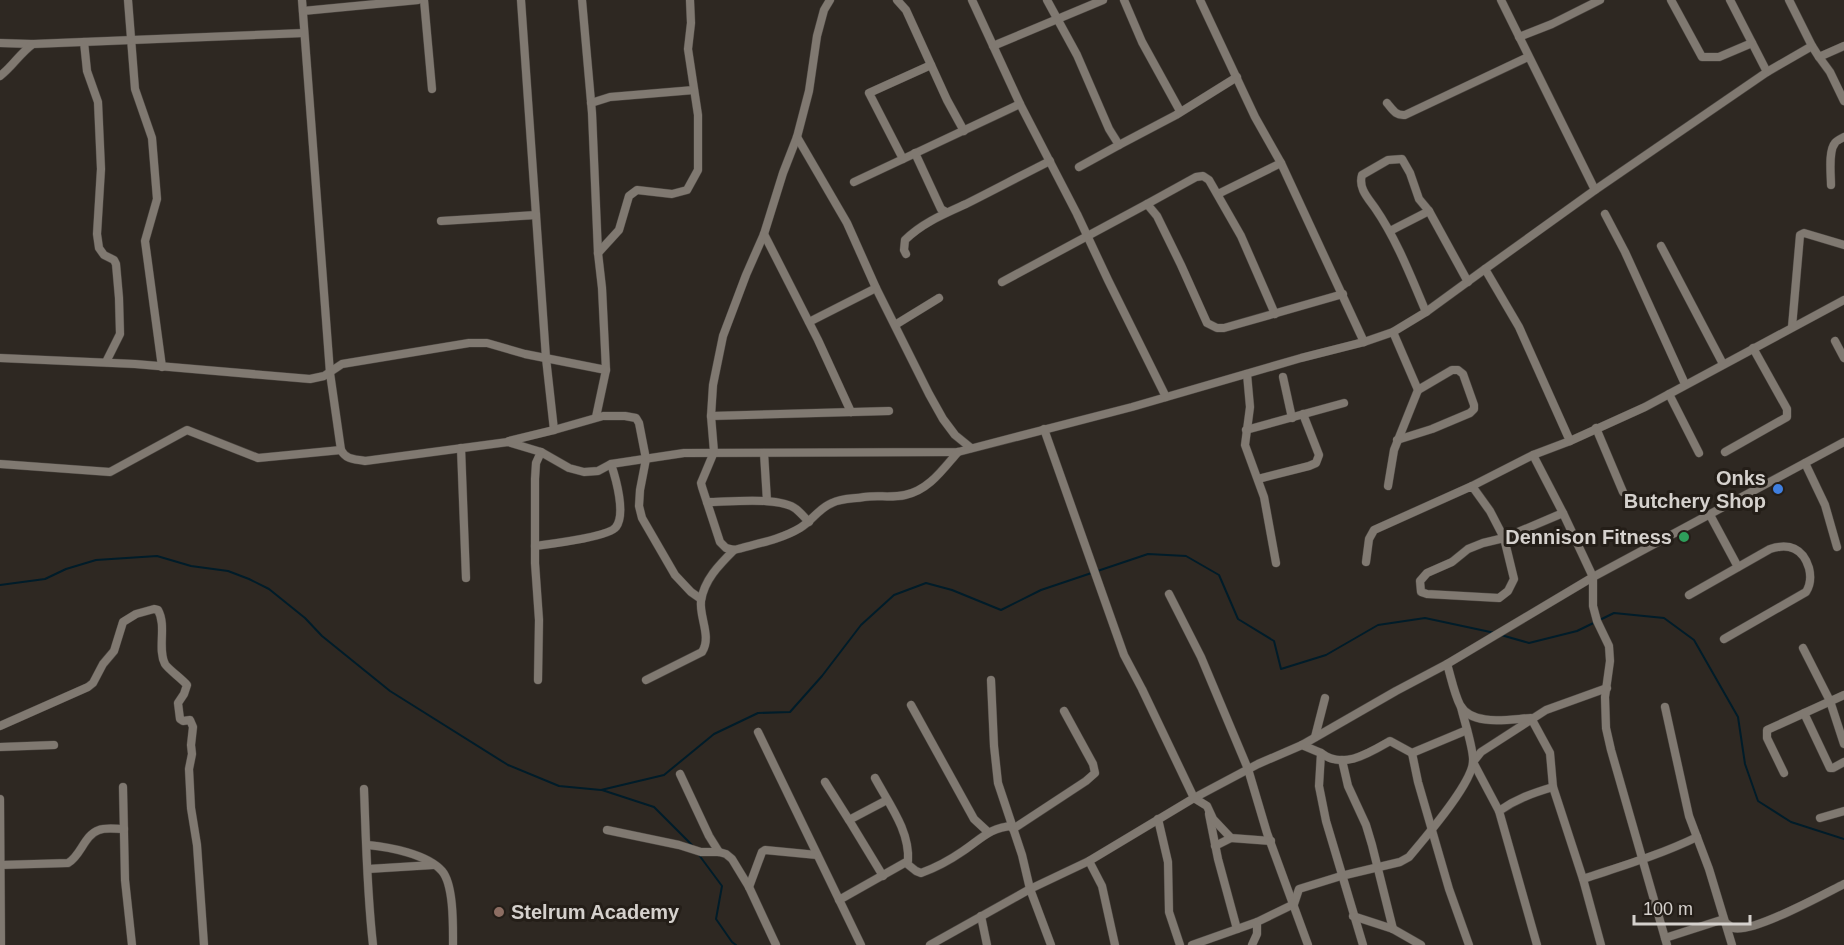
<svg xmlns="http://www.w3.org/2000/svg" width="1844" height="945" font-family="Arial,sans-serif">
<style>
.lines{fill:none;stroke-linecap:round;stroke-linejoin:round}
.stream{stroke:#001c29;stroke-width:2}
.street-casing{stroke:#4b4641;stroke-width:9}
.street{stroke:#807971;stroke-width:8}
.shop-dot{fill:#3f7fe0;stroke:#241e18;stroke-width:2}
.leisure-dot{fill:#2e9e5b;stroke:#241e18;stroke-width:2}
.education-dot{fill:#8d6e63;stroke:#241e18;stroke-width:2}
.labels{text-anchor:middle;stroke-width:6;stroke-linejoin:round;paint-order:stroke}
.poi-label{font-size:20px;font-weight:bold;fill:#d5d1cd;stroke:#241e18;text-anchor:end}
</style>
<rect width="100%" height="100%" fill="#2e2822"/>
<g class="lines">
<g class="stream">
<polyline points="0,585 45,579 66,569 96,560 157,556 191,566 228,571 249,579 269,589 305,618 322,636 390,691 508,765 559,786 601,790 664,775 714,734 758,713 790,712 822,676 861,625 894,595 926,583 952,590 1001,610 1041,590 1148,554 1186,556 1219,575 1238,619 1274,641 1281,669 1326,655 1378,625 1425,618 1495,633"/>
<polyline points="1501,635 1529,643 1577,631 1614,613 1664,618 1694,640 1738,717 1745,764 1758,801 1791,822 1844,839"/>
<polyline points="602,790 654,807 692,845"/>
<polyline points="699,855 722,886 716,919 732,942 736,945"/>
</g>
<defs>
<g id="street">
<polyline points="128,0 135,89 152,138 157,199 145,241 162,367"/>
<path d="M 302,0 L 330,373 L 341,450 C 346,460 355,459 365,461 L 508,442 L 541,452 L 569,468 L 584,472 L 598,471 L 611,464 L 684,453 L 958,452 L 1132,407 L 1301,358 L 1364,342 L 1393,332 L 1426,312 L 1485,269"/>
<polyline points="424,0 432,89"/>
<polyline points="521,0 546,358 554,430"/>
<polyline points="582,0 592,113 598,253 602,288 606,370 596,417"/>
<path d="M 830,0 L 824,10 L 817,36 L 809,91 L 797,137 L 783,173 L 764,234 L 746,275 L 723,336 L 713,385 L 711,416 L 714,452 L 701,483 L 702,487 L 720,542 L 726,548 L 734,550 C 755,544 780,540 800,528 C 812,521 819,508 832,503 C 842,498 853,499 864,497 C 877,495 892,498 905,495 C 929,490 943,469 958,452"/>
<polyline points="897,0 906,10 947,100 964,131"/>
<polyline points="972,0 1020,104 1077,214 1108,280 1166,397"/>
<polyline points="1047,0 1077,55 1109,129 1119,145 1079,167"/>
<polyline points="1124,0 1142,42 1180,111"/>
<polyline points="1200,0 1255,117 1281,163 1364,342"/>
<polyline points="1501,0 1595,190"/>
<polyline points="1671,0 1702,57 1719,57 1752,43"/>
<polyline points="1730,0 1767,72"/>
<polyline points="1789,0 1812,46"/>
<polyline points="303,11 418,0"/>
<polyline points="1519,37 1552,24 1600,0"/>
<polyline points="84,42 87,71 98,102 101,169 97,234 99,248 104,255 114,260 116,264 119,298 120,334 106,362"/>
<polyline points="0,43 32,44"/>
<polyline points="993,46 1103,0"/>
<polyline points="1819,57 1830,72 1844,101"/>
<polyline points="931,65 869,93 903,159 1020,104"/>
<path d="M 0,76 C 13,66 20,53 33,44 L 304,33"/>
<polyline points="591,103 610,97 694,90"/>
<path d="M 1387,103 C 1393,110 1396,116 1405,115 L 1528,57"/>
<polyline points="797,137 847,223 876,288 929,394 943,419 955,435 971,448"/>
<polyline points="1119,145 1176,115 1237,77"/>
<polyline points="915,153 941,209 946,212"/>
<polyline points="854,182 903,159"/>
<path d="M 1831,185 C 1831,175 1828,151 1835,143 C 1836,141 1842,138 1844,137"/>
<polyline points="1218,194 1281,163"/>
<polyline points="1147,204 1196,177 1203,176 1209,180 1241,236 1275,314"/>
<polyline points="1605,214 1625,252 1685,384"/>
<polyline points="441,221 536,215"/>
<polyline points="1390,231 1429,211"/>
<polyline points="764,234 818,340 851,412"/>
<polyline points="1661,246 1723,364"/>
<polyline points="598,253 619,230 629,196 637,190 672,194 687,190 698,170 698,115 688,49 691,23 690,0"/>
<path d="M 906,254 L 904,250 L 905,240 C 922,223 944,214 966,204 C 994,190 1022,175 1050,161"/>
<polyline points="1002,282 1147,204 1157,216 1181,265 1207,323 1217,328 1224,328 1343,294"/>
<path d="M 1426,312 C 1411,277 1397,240 1375,208 C 1368,198 1358,188 1362,175 L 1388,160 L 1402,159 L 1410,173 L 1419,199 L 1429,211 L 1468,282"/>
<polyline points="809,322 876,288"/>
<polyline points="895,325 939,298"/>
<polyline points="1792,327 1800,235 1804,233 1844,245"/>
<polyline points="1835,341 1844,358"/>
<polyline points="0,358 135,364 310,379 324,376 342,364 469,343 487,343 525,354 606,370"/>
<polyline points="1247,374 1250,407 1245,445 1264,497 1276,563"/>
<polyline points="1283,377 1292,418"/>
<polyline points="1669,394 1699,453"/>
<polyline points="711,416 889,411"/>
<polyline points="1596,428 1623,492"/>
<polyline points="1246,430 1344,403"/>
<polyline points="1397,440 1432,429 1470,413 1474,409 1474,405 1463,374 1458,370 1452,370 1418,390"/>
<polyline points="509,441 554,430 603,416 625,416 636,418 639,423 646,459 640,490 639,506 642,518 675,575 691,592 701,599"/>
<polyline points="1570,441 1645,407 1844,300"/>
<polyline points="461,448 466,578"/>
<polyline points="1725,452 1787,417 1787,409 1753,348"/>
<polyline points="764,453 767,501"/>
<polyline points="1805,463 1825,505 1837,547"/>
<polyline points="0,464 110,472 187,430 258,458 341,450"/>
<polyline points="1258,479 1309,466 1316,463 1319,455 1303,414"/>
<polyline points="1388,486 1394,450 1418,390 1393,332"/>
<polyline points="1472,486 1533,455"/>
<path d="M 707,502 C 728,502 780,496 796,509 C 800,512 805,518 809,522"/>
<polyline points="1710,515 1738,567"/>
<path d="M 535,546 C 549,544 609,537 616,527 C 626,514 616,479 611,464"/>
<polyline points="1366,562 1369,539 1374,530 1472,486 1490,511 1504,538 1514,579 1508,591 1499,598 1427,594 1421,592 1420,581 1427,573 1452,562 1468,549 1483,543 1504,538 1563,513"/>
<polyline points="1169,594 1201,657 1248,769 1267,833 1308,945"/>
<path d="M 1689,595 L 1770,549 C 1789,543 1803,548 1809,568 C 1811,576 1811,584 1806,592 L 1724,639"/>
<polyline points="1803,648 1830,701 1844,744"/>
<polyline points="1447,664 1593,577 1844,442"/>
<polyline points="538,680 539,620 535,563 535,479 536,463 541,452"/>
<path d="M 646,680 L 702,652 C 712,637 699,617 701,601 C 704,580 719,565 734,550"/>
<polyline points="991,680 994,746 998,783 1022,855 1030,889 1051,945"/>
<polyline points="911,705 974,819 988,832"/>
<polyline points="1665,707 1689,816 1709,869 1732,945"/>
<polyline points="1804,713 1830,768 1833,768 1844,762"/>
<path d="M 0,726 L 88,687 L 93,683 L 103,664 L 114,651 L 123,622 L 136,614 L 154,609 L 158,610 C 167,626 157,649 165,664 C 168,669 182,679 187,685 L 184,694 L 178,703 L 180,719 L 183,721 L 190,720 L 193,727 L 191,745 L 192,754 L 189,769 L 191,808 L 197,845 L 204,945"/>
<polyline points="758,732 861,945"/>
<polyline points="1315,737 1325,698"/>
<polyline points="1302,745 1321,753 1319,786 1326,821 1363,945"/>
<polyline points="0,747 54,745"/>
<path d="M 1321,753 C 1343,770 1369,753 1390,741 L 1412,753 L 1467,730"/>
<polyline points="1412,753 1418,782 1449,889 1469,945"/>
<polyline points="1342,760 1348,786 1366,825 1372,845 1393,929"/>
<polyline points="1784,773 1767,738 1767,730 1844,695"/>
<polyline points="680,774 709,836 719,852"/>
<polyline points="825,782 849,820"/>
<polyline points="123,787 125,880 132,945"/>
<path d="M 364,789 C 366,841 367,893 373,945"/>
<polyline points="0,799 1,945"/>
<polyline points="1499,811 1473,762 1481,752 1546,710 1607,688"/>
<polyline points="1209,814 1218,859 1237,929"/>
<polyline points="1820,818 1844,811"/>
<polyline points="1158,819 1168,862 1169,912 1180,945"/>
<polyline points="1013,829 1086,781 1095,773 1093,764 1064,711"/>
<polyline points="607,830 679,845 701,852 719,852 726,854 732,859 749,887 776,945"/>
<path d="M 1271,841 L 1231,838 L 1213,819 L 1207,806 L 1194,798 L 1258,764 L 1302,745 L 1396,691 L 1447,664 C 1451,677 1454,693 1460,705 C 1472,727 1510,719 1531,718 L 1550,753 L 1553,787 L 1583,879 L 1601,945"/>
<path d="M 368,845 C 389,847 427,854 442,871 C 454,885 453,927 453,945"/>
<polyline points="1215,846 1231,838"/>
<polyline points="1089,861 1102,886 1115,945"/>
<path d="M 906,863 L 916,871 L 921,873 C 935,868 950,860 963,851 C 981,839 990,827 1013,826"/>
<path d="M 0,865 L 68,863 C 81,856 84,835 99,830 C 106,827 117,829 124,829"/>
<polyline points="368,869 433,865"/>
<polyline points="883,876 849,820 887,800"/>
<path d="M 1583,879 C 1622,866 1660,855 1697,837"/>
<polyline points="749,887 762,852 765,850 817,855"/>
<path d="M 839,900 L 908,861 C 910,831 889,804 875,778"/>
<polyline points="981,916 987,945"/>
<polyline points="1353,916 1393,929 1421,945"/>
<path d="M 1665,938 L 1721,920 C 1726,922 1729,926 1733,928 C 1752,934 1824,894 1844,884"/>
<polyline points="930,945 1030,889 1089,861 1194,798 1142,689 1124,655 1044,429"/>
<polyline points="1192,945 1257,922"/>
<path d="M 1252,945 L 1257,934 L 1257,922 L 1294,904 L 1299,889 L 1341,876 L 1400,862 L 1409,857 C 1424,839 1473,783 1473,761 C 1474,750 1464,720 1461,707"/>
<path d="M 1537,945 L 1499,811 C 1516,799 1533,793 1553,787"/>
<polyline points="1667,945 1611,750 1606,728 1605,697 1610,661 1609,646 1597,621 1593,606 1593,577 1563,513 1533,455 1570,441 1519,327 1485,269 1595,190 1767,72 1812,46 1819,57 1844,46"/>
</g>
</defs>
<use href="#street" class="street-casing"/>
<use href="#street" class="street"/>
</g>
<circle class="shop-dot" cx="1778" cy="489" r="6"/>
<circle class="leisure-dot" cx="1684" cy="537" r="6"/>
<circle class="education-dot" cx="499" cy="912" r="6"/>
<g class="labels">
<g class="poi-label">
<text x="1766" y="485">Onks<tspan x="1766" dy="23">Butchery Shop</tspan></text>
<text x="1672" y="544">Dennison Fitness</text>
<text x="511" y="919" text-anchor="start">Stelrum Academy</text>
</g>
</g>
<path d="M1634 915v9h116v-9" fill="none" stroke="#d5d1cd" stroke-width="3"/>
<text x="1643" y="915" font-size="18" fill="#d5d1cd" stroke="#241e18" stroke-width="4.5" paint-order="stroke">100 m</text>
</svg>
